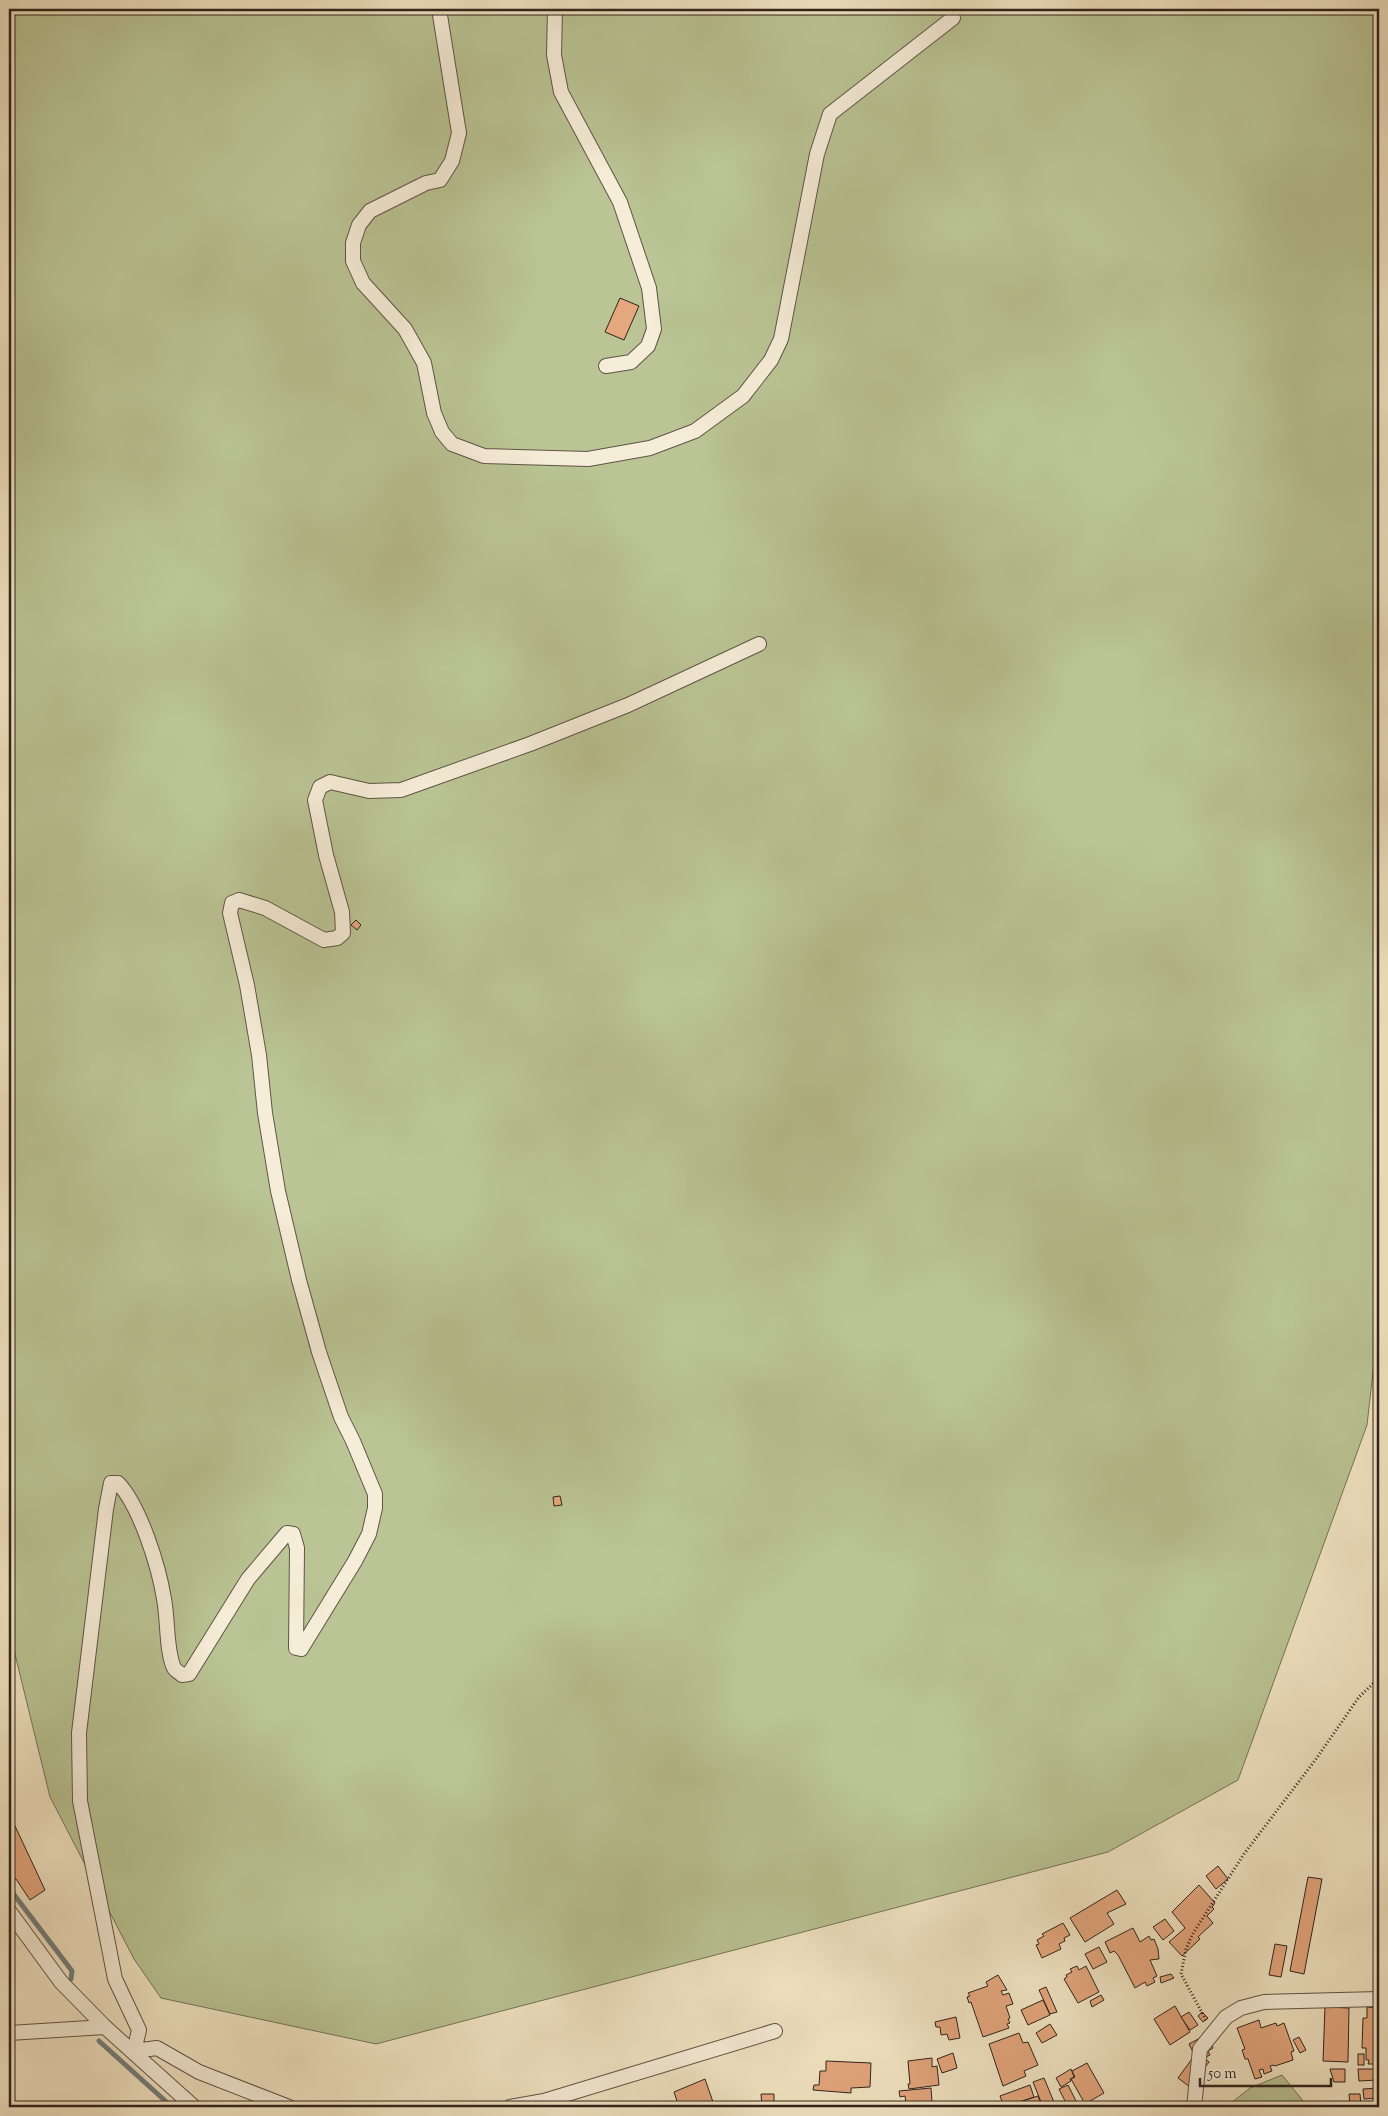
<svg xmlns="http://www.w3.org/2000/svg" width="1388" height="2116" font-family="'Sorts Mill Goudy',serif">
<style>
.green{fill:#bac494;stroke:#757458}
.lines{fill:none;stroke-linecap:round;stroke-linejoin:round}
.stream{stroke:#747f7e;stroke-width:5}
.building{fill:#e4a77e;stroke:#30241d}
.street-casing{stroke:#605446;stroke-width:16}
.path{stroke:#30241d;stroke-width:3;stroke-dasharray:1 2.5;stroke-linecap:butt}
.street{stroke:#f6edd8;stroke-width:14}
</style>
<rect width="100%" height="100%" fill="#f1e4c3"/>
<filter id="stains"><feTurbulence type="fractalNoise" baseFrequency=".004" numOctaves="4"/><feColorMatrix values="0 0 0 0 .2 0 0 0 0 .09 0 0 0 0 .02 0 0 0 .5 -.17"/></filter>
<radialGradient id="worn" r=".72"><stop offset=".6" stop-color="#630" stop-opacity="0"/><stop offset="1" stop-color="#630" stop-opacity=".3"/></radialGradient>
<g class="green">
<polygon points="9,9 1379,9 1379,1319 1367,1425 1238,1780 1108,1852 376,2044 161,1998 134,1959 50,1797 13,1646 9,1644"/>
<polygon points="1282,2075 1308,2107 1226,2107 1250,2088"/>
</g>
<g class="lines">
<g class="stream">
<polyline points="9,1888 72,1971 71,1979"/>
<polyline points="99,2041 172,2107"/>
</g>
</g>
<g class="building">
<polygon points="620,298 639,306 624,340 605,332"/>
<polygon points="356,920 361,925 357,930 351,925"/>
<polygon points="560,1496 562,1505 554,1506 553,1497"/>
<polygon points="9,1816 15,1826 45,1890 30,1900 16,1879 13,1881 9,1875"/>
<polygon points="1218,1866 1228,1879 1216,1889 1206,1876"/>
<polygon points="1308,1877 1322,1879 1304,1974 1290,1971"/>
<polygon points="1199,1885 1215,1903 1212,1907 1214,1909 1207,1916 1213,1923 1198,1937 1200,1939 1182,1956 1169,1942 1185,1928 1172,1912"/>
<polygon points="1117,1890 1126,1904 1107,1913 1114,1924 1085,1942 1070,1918"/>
<polygon points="1165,1919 1174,1931 1163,1940 1153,1927"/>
<polygon points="1063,1923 1070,1935 1064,1938 1065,1941 1059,1944 1061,1949 1042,1958 1036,1945 1039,1944 1037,1940 1044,1936 1042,1934"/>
<polygon points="1133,1928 1140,1942 1149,1936 1151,1940 1154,1939 1158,1949 1159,1959 1150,1960 1157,1976 1153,1978 1155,1982 1147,1986 1145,1982 1135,1988 1118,1955 1114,1951 1110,1953 1105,1942"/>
<polygon points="1275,1944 1287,1946 1281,1977 1269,1975"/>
<polygon points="1099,1947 1107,1962 1093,1969 1085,1954"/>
<polygon points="1077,1966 1079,1970 1086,1966 1099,1992 1078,2003 1064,1979 1067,1977 1066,1975 1072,1972 1070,1969"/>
<polygon points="1171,1974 1174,1978 1161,1983 1160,1977"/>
<polygon points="998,1975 1007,1990 1001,1991 1003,1995 1009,1993 1013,2004 1006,2006 1010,2018 1008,2019 1010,2023 1007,2024 1009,2028 983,2037 971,2002 969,2003 967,1997 970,1996 968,1993 988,1986 986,1982"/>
<polygon points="1046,1987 1057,2012 1050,2014 1039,1990"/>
<polygon points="1101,1995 1104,2000 1092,2007 1090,2001"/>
<polygon points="1043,2000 1050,2015 1028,2025 1021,2010"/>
<polygon points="1175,2006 1190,2032 1170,2045 1154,2019"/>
<polygon points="1325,2007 1349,2008 1348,2062 1323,2061"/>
<polygon points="1367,2007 1379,2008 1379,2064 1368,2064 1369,2060 1366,2060 1366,2048 1362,2048 1363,2018 1367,2018"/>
<polygon points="1189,2012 1198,2025 1190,2030 1181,2017"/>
<polygon points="1202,2012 1208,2018 1203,2022 1198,2016"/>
<polygon points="956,2017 960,2038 949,2040 947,2034 941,2035 940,2027 936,2027 935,2022"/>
<polygon points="1259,2020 1261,2028 1276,2023 1277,2026 1284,2023 1294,2051 1291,2052 1293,2060 1275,2066 1274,2065 1270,2066 1272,2071 1264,2074 1263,2069 1259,2070 1262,2077 1255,2079 1248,2059 1245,2059 1242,2050 1245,2049 1237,2028"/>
<polygon points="1050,2024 1057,2035 1042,2043 1036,2033"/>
<polygon points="1019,2033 1023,2043 1028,2042 1038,2065 1024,2071 1026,2076 1003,2086 989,2044"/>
<polygon points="1209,2033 1213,2048 1208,2051 1210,2055 1204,2058 1193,2052 1189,2044"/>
<polygon points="1299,2037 1306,2050 1300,2053 1293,2040"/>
<polygon points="1197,2052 1209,2062 1190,2087 1178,2078"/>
<polygon points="953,2053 957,2068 942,2073 937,2059"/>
<rect x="1358" y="2054" width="6" height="11"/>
<polygon points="932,2058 932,2067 937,2066 939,2085 909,2089 908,2084 910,2084 908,2061"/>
<polygon points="826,2061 871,2063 870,2087 851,2088 851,2093 813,2090 814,2085 819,2085 820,2071 826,2071"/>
<polygon points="1087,2063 1104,2093 1085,2104 1071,2079 1075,2077 1072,2071"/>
<polygon points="1071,2069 1074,2077 1070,2079 1071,2081 1061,2087 1056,2078"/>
<polygon points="1330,2069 1345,2069 1345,2082 1334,2082"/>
<polygon points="1358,2069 1377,2069 1377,2080 1359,2081"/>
<polygon points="1044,2078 1056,2107 1043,2107 1033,2082"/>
<polygon points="705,2079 713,2102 701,2107 679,2107 674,2092"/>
<polygon points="1030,2085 1034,2097 1004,2107 1000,2096"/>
<polygon points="1068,2085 1076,2101 1067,2105 1059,2089"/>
<polygon points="931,2088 932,2102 906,2104 905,2096 900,2097 899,2091"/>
<polygon points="1379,2088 1379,2098 1364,2099 1363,2089"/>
<polygon points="761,2094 774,2094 774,2106 762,2106"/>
<polygon points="1349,2094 1360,2094 1361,2105 1350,2106"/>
<polygon points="1038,2096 1042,2107 1012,2107 1011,2105"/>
</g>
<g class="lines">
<defs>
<g id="street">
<polyline points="439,9 459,133 452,161 440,180 426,183 370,211 359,225 353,243 353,261 363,283 405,329 424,363 434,413 442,432 452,444 484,456 588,459 650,448 695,431 743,396 771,360 781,339 817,154 830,114 953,18"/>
<polyline points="555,9 554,55 561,92 620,202 649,288 654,329 648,346 631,362 606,366"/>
<polyline points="9,1911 61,1982 105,2027 194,2107"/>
<polyline points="9,2033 105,2027"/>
<path d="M 289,2107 L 199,2072 L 157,2048 L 134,2051 L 139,2030 L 115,1979 L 80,1801 L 79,1733 L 106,1509 L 111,1483 L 118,1483 C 140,1506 159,1567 164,1599 C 168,1618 166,1651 174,1668 C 176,1671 180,1673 182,1675 L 189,1674 L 248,1579 L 287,1533 L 293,1534 L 297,1548 L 296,1648 L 301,1649 L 355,1561 L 369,1534 L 375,1508 L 375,1494 L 353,1441 L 341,1417 L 319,1352 L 299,1280 L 278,1191 L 265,1113 L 259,1055 L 247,985 L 230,913 L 232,903 L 239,900 L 265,908 L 324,940 L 337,938 L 343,933 L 342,912 L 326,855 L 315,800 L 320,787 L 330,782 L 369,791 L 401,790 L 530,744 L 628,705 L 759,644"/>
<polyline points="510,2107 544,2101 775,2031"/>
<polyline points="1194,2107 1200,2049 1226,2017 1241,2008 1264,2002 1379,1999"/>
</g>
</defs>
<use href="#street" class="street-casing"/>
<polyline class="path" points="1206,2020 1181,1974 1186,1949 1192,1935 1244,1854 1316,1759 1359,1697 1379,1678"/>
<use href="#street" class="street"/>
</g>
<rect width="1388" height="2116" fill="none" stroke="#f1e4c3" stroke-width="30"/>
<rect x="10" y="10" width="1368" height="2096" fill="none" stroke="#30241d" stroke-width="2.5"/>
<rect x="15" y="15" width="1358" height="2086" fill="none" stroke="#30241d"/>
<path d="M1200 2078v8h131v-8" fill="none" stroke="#30241d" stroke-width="2.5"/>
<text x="1208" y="2078" font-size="15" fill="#30241d" stroke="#f6edd8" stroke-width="4" paint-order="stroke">50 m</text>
<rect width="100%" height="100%" filter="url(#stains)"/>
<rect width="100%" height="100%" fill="url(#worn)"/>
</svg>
